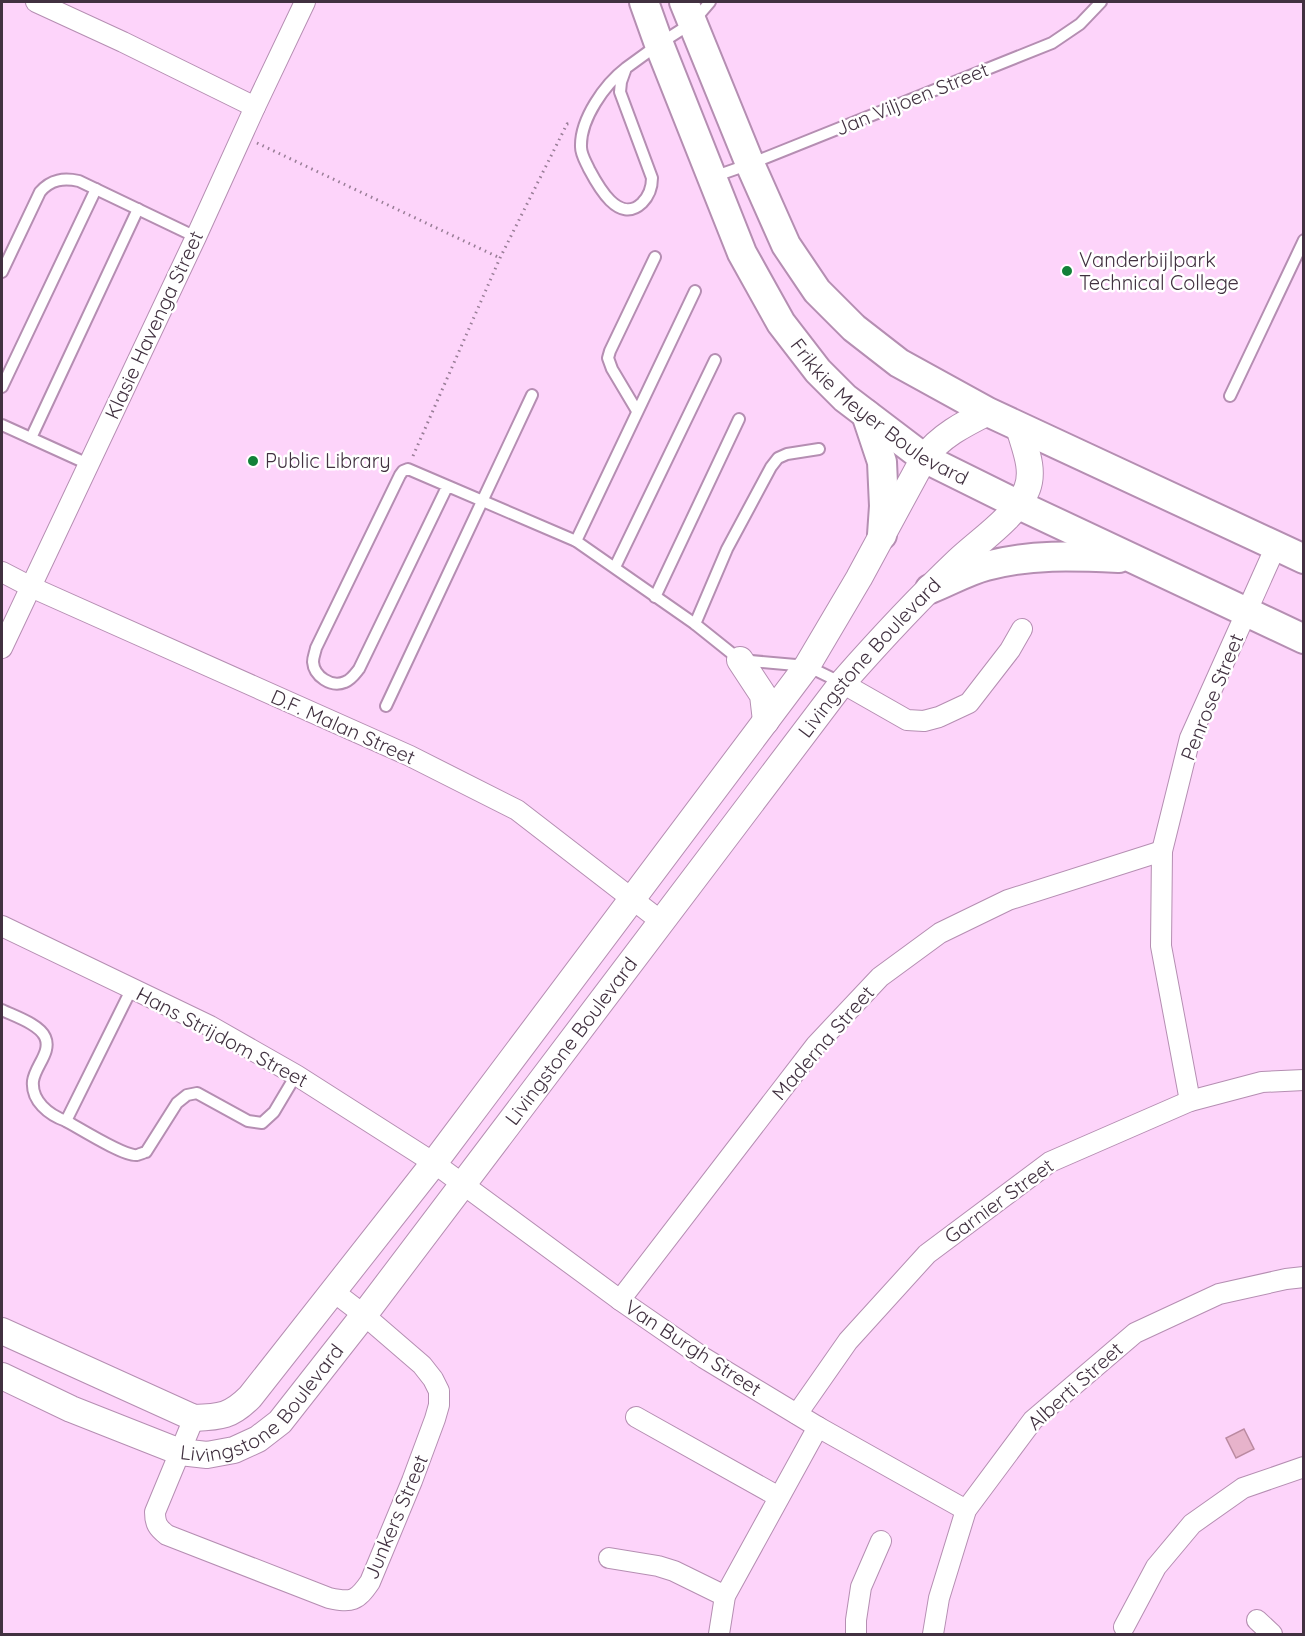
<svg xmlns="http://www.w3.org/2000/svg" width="1305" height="1636" font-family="Quicksand,sans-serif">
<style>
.building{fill:#e7b3cb;stroke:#bb8aa1;stroke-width:1.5}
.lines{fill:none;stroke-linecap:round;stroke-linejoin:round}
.service-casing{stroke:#b58eb2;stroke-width:14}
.minor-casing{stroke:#b58eb2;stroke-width:22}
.tertiary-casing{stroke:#b58eb2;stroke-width:28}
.secondary-casing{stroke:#b58eb2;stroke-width:32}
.path{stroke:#987d96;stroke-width:3;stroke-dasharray:1.5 4.5;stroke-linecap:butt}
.service{stroke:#fff;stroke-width:10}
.minor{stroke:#fff;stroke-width:20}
.tertiary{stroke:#fff;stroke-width:26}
.secondary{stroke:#fff;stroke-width:28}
.poi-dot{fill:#118138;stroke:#fff;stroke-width:2}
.labels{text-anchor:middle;stroke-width:5;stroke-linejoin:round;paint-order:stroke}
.street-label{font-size:20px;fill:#413140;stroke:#fff}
.poi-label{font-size:20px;fill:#413140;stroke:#fff;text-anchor:start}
</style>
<rect width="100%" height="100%" fill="#fdd4fa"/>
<polygon class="building" points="1244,1429 1254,1449 1236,1458 1226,1438"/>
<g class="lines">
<defs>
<g id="service">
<path d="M 626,68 C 605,84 580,119 581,147 C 581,155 586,162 589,169 C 598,186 619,225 642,203 C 649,196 652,188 652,178 L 620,92 L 621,82 L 626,68 L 659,44 L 692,23 L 710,2"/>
<polyline points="713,177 750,164 1052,43 1080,24 1101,2"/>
<path d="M 2,272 L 40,192 C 51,179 64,178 79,181 L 196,237"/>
<polyline points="2,387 96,189"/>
<polyline points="1230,396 1304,240"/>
<polyline points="637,411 612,369 608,358 610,351 655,257"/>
<polyline points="2,425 88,464"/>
<polyline points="31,438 138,209"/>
<path d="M 447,487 L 359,669 C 355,674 351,680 345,682 C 331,688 314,676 313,662 C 313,657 315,653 316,648 L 400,475 L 403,471 L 408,469 L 576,541 L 695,624 L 740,660 L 807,666 L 842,683"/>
<polyline points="576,541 695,291"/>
<polyline points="615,567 715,360"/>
<polyline points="655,597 739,419"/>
<polyline points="695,624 727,549 771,467 778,458 787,454 819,449"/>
<polyline points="386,706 532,395"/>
<path d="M 2,1010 C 14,1016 39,1024 45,1037 C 52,1052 35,1066 33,1081 C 31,1101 49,1115 66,1121 L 132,988"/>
<path d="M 66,1121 C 79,1128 125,1157 137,1155 C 138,1155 145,1152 146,1152 L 177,1103 L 187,1095 L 197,1093 L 248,1121 L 262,1123 L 274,1112 L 296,1075"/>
</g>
<g id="minor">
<polyline points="36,2 123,42 255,107"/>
<polyline points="2,572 31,587 410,756 517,810 662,922"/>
<polyline points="2,648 196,237 255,107 305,2"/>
<polyline points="842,683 907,720 924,721 939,717 969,703 1010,650 1022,629"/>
<polyline points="2,926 210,1026 296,1075 434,1163 620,1300 704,1358 818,1427 966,1510"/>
<polyline points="1190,1101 1161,946 1162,851 1190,738 1276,546"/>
<polyline points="620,1300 816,1045 880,977 940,933 1008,900 1162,851"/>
<polyline points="797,1414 848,1341 927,1254 1050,1162 1190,1101 1262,1082 1304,1080"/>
<polyline points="636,1417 779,1497"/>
<path d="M 194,1418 L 155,1512 C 155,1524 158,1528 167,1535 L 329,1598 C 352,1603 357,1601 370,1582 L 412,1481 L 435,1419 L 439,1405 L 439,1391 L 433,1379 L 422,1365 L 364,1315 L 334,1292"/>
<polyline points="609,1558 658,1566 674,1571 725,1596"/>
<polyline points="1257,1620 1272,1634"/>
<polyline points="1124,1627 1156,1567 1192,1524 1243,1488 1304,1467"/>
<polyline points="719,1634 725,1596 818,1427"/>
<polyline points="856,1634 856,1620 861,1587 881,1541"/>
<polyline points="933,1634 939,1598 966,1510 1033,1420 1135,1333 1219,1294 1286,1279 1304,1277"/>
</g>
<g id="tertiary">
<polyline points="740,660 763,695 766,721"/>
<path d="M 2,1331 L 194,1418 C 221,1417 231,1416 250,1397 L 434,1163 L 807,666 L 859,578 L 924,458 C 940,436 964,424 988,412"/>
<path id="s1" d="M 2,1376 L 71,1409 L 180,1452 L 207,1455 L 234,1450 L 258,1439 L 280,1422 L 364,1315 L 842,683 C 879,641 918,599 958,561 C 979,541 1017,516 1027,489 C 1035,469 1024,446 1019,427"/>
</g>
<g id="secondary">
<path id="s2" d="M 644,2 L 659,44 L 742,253 L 781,323 L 818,371 L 845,398 L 924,458 L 1019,505 L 1304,639"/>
<polyline points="684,2 750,164 786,245 817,291 854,328 899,363 988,412 1304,559"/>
<polyline points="866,414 882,462 884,506 882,535"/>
<path d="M 930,589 C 948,582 967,571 986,566 C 1030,554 1074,556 1119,558"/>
</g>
</defs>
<use href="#service" class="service-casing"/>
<use href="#minor" class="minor-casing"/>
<use href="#tertiary" class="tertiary-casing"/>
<use href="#secondary" class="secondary-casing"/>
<g class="path">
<polyline points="257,143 500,258"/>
<polyline points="413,456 500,258 567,124 572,123"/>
</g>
<use href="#service" class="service"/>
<use href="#minor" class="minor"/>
<use href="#tertiary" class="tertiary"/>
<use href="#secondary" class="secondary"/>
</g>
<g class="poi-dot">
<circle cx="1067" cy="271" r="6"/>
<circle cx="253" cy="461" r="6"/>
</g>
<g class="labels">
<g class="street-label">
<text transform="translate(912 99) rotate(-22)" y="7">Jan Viljoen Street</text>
<text transform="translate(154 325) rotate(-65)" y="7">Klasie Havenga Street</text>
<text dy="7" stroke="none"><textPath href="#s2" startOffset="484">Frikkie Meyer Boulevard</textPath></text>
<text dy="7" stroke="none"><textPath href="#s1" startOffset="1268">Livingstone Boulevard</textPath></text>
<text transform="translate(1212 697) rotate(-68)" y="7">Penrose Street</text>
<text transform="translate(343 727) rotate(24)" y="7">D.F. Malan Street</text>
<text transform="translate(222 1037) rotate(28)" y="7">Hans Strijdom Street</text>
<text dy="7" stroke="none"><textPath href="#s1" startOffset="782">Livingstone Boulevard</textPath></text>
<text transform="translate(823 1043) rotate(-49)" y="7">Maderna Street</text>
<text transform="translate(999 1201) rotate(-36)" y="7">Garnier Street</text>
<text transform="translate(693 1348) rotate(33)" y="7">Van Burgh Street</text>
<text transform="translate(1075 1386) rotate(-42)" y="7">Alberti Street</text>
<text dy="7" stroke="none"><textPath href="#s1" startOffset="296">Livingstone Boulevard</textPath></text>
<text transform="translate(396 1517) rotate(-67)" y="7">Junkers Street</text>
</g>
<g class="poi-label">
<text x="1079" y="267">Vanderbijlpark<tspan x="1079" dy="23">Technical College</tspan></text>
<text x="265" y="468">Public Library</text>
</g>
</g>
<rect width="1305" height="1636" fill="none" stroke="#413140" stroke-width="6"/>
</svg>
